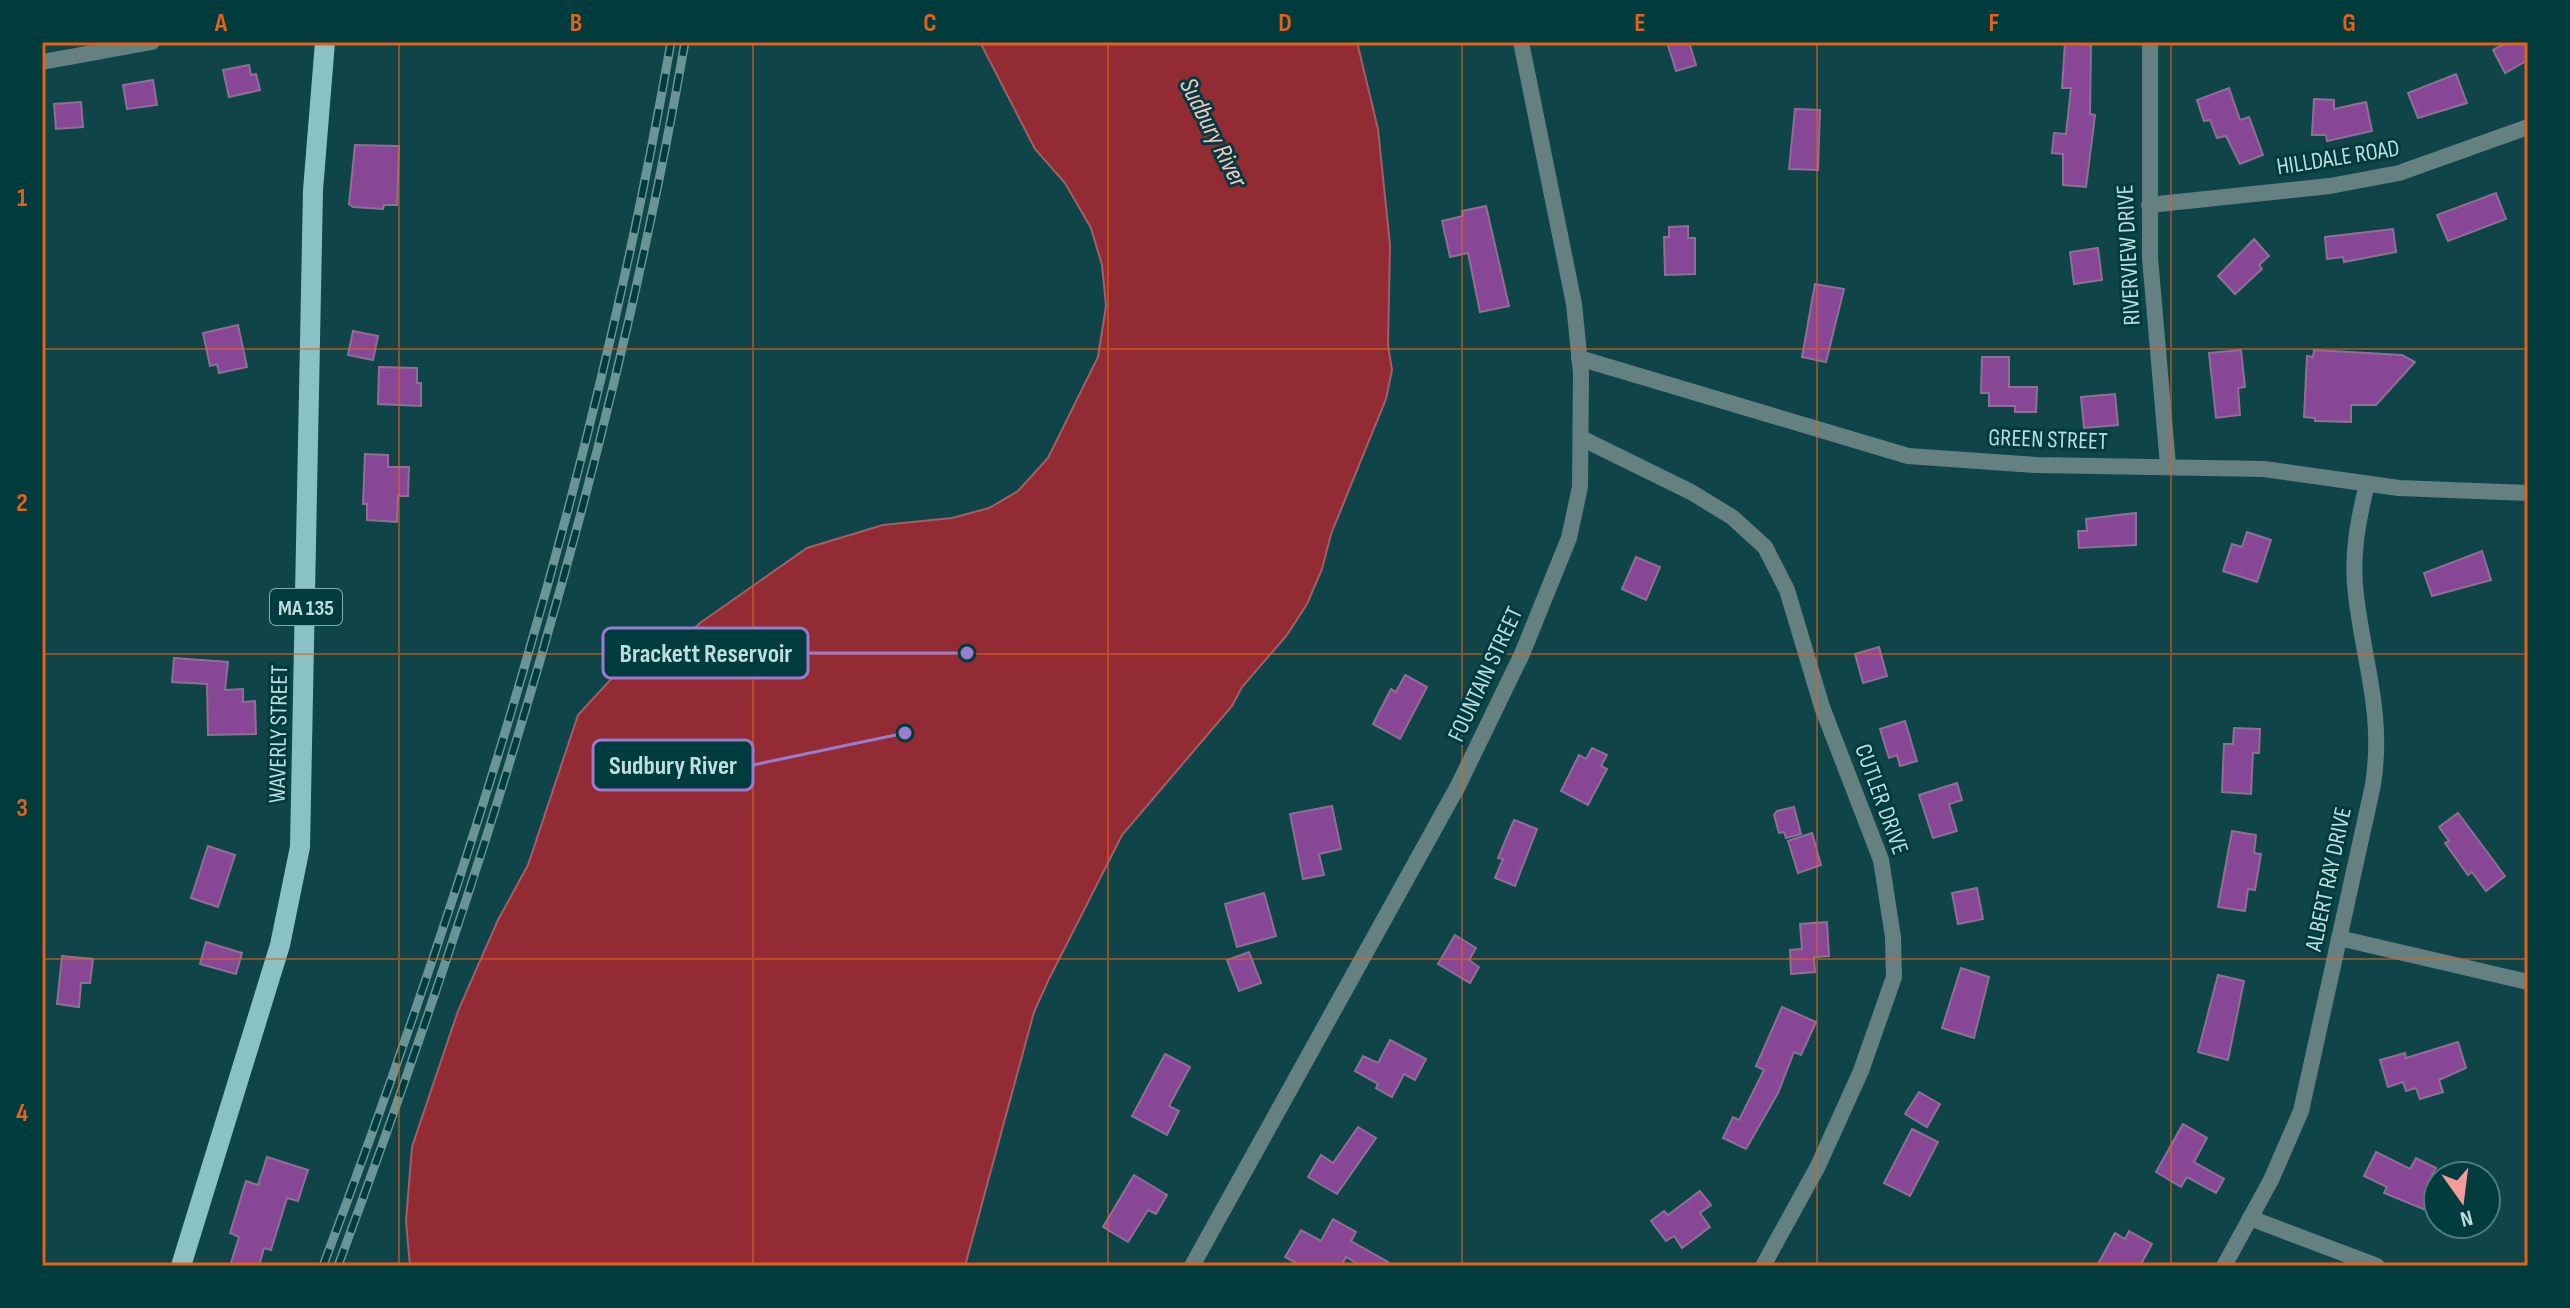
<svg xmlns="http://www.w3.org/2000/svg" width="2570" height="1308" font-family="'Sofia Sans Condensed',sans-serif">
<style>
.water{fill:#922b34;stroke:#9f6067;stroke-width:2}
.building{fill:#874795;stroke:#8e6f95;stroke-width:2}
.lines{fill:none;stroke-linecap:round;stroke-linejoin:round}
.minor{stroke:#658081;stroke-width:16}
.tertiary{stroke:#658081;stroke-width:16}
.primary{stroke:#89c1c4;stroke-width:20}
.rail-casing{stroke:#6a9597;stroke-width:9}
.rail{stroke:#003b3e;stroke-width:6;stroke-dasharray:18;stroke-linecap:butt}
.grid{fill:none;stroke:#e66017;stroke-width:2;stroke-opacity:0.55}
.labels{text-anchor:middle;stroke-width:6;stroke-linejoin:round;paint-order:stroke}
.shield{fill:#003b3e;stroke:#84acaf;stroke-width:2}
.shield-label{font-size:22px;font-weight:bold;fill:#bddddf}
.street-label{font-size:24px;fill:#bddddf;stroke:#003b3e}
.water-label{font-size:26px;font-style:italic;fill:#fdc3c1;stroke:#003b3e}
.leader{fill:none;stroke:#997ccd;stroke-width:3}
.callout-dot{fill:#997ccd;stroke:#003b3e;stroke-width:3}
.callout{fill:#003b3e;stroke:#997ccd;stroke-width:3}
.callout-label{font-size:26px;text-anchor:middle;font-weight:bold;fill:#bddddf}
.neatline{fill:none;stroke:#e66017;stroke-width:3}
.grid-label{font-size:26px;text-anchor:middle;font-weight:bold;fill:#e66017}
</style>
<rect width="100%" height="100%" fill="#0f4548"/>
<polygon class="water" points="980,42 1357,42 1378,129 1390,245 1388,345 1392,370 1386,399 1331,534 1322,569 1307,604 1287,635 1242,687 1232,706 1122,835 1048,981 1034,1012 965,1266 410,1266 406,1221 412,1147 458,1011 498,920 528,865 578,715 613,677 673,648 700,623 807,548 883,525 952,518 989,508 1018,491 1048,458 1098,357 1106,306 1102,265 1091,228 1065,183 1035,149"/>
<g class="building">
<polygon points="1667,42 1689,42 1696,65 1676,71"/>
<polygon points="2065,42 2091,42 2090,114 2095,115 2086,187 2063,185 2063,154 2052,153 2054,133 2066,134 2071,88 2062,88"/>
<polygon points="2508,42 2528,42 2528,60 2505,73 2493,50"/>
<polygon points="249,65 251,75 256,74 260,90 229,97 223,70"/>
<polygon points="2456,74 2467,103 2418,118 2408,93"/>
<polygon points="153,80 157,105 127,109 123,85"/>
<polygon points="2229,88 2240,120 2249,117 2263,155 2240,164 2226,136 2217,138 2210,120 2204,121 2197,100"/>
<polygon points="2314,99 2334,100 2334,109 2366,102 2372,131 2327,141 2326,135 2312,135"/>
<polygon points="81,102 83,127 56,129 54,104"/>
<polygon points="1795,109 1820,110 1818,170 1789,169"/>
<polygon points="355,145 399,146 397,205 384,205 383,209 353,207 349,204"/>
<polygon points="2496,193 2506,219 2448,241 2437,215"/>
<polygon points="1486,206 1509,306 1480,312 1468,253 1450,257 1442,221 1463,216 1462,211"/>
<polygon points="1688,226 1688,238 1695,238 1695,274 1665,275 1664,237 1669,237 1669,227"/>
<polygon points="2393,229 2396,252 2344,262 2343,257 2327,259 2325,237"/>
<polygon points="2254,239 2269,256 2259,265 2262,269 2235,294 2218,276"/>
<polygon points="2098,248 2102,280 2074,284 2070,252"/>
<polygon points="1815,284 1844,289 1826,362 1802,357"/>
<polygon points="238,325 247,367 219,373 217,364 210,366 203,333"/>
<polygon points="353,331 378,336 373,360 348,355"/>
<polygon points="2241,350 2245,387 2238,388 2240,415 2216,418 2209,353"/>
<polygon points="2314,350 2402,355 2415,362 2376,405 2351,405 2351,422 2315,421 2315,418 2304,417 2307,356 2313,357"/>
<polygon points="1982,357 2009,357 2009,387 2037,387 2036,412 2015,412 2015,406 1989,406 1989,393 1981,393"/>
<polygon points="379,367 417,368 417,383 421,383 421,406 378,404"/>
<polygon points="2115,394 2118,425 2084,428 2081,397"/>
<polygon points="365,454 388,455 388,467 409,467 408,496 398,496 397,522 367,520 367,504 363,504"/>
<polygon points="2136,513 2136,545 2079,548 2078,531 2087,531 2086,519"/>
<polygon points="2247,532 2271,540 2257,582 2223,571 2232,544 2242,547"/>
<polygon points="2482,551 2491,580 2432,596 2424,573"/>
<polygon points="1636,557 1660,567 1646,600 1622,589"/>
<polygon points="1879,647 1887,676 1863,683 1855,654"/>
<polygon points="174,658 228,662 225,690 243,689 243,702 255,701 256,734 208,735 207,684 172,682"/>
<polygon points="1405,675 1427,687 1400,739 1373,724 1391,689 1396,692"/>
<polygon points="1905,721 1917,761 1900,766 1897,755 1889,758 1880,729"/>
<polygon points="2234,728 2260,729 2259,753 2253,753 2251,794 2222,792 2224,744 2233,744"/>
<polygon points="1592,748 1607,755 1601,766 1607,769 1588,805 1561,791 1579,755 1586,759"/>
<polygon points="1957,783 1962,800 1949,804 1957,831 1933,838 1919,795"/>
<polygon points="1332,806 1341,849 1319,854 1324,875 1303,879 1290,814"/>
<polygon points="1794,807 1801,834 1786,838 1784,832 1779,833 1774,815 1777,811"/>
<polygon points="2458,813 2505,876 2486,891 2472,872 2468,875 2445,843 2449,841 2439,827"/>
<polygon points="1514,820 1537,829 1515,886 1495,878 1503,859 1498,858"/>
<polygon points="2232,831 2256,835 2254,853 2261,854 2255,890 2248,889 2245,911 2218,907"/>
<polygon points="1812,833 1821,865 1798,873 1788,841"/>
<polygon points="208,846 235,855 218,907 191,898"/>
<polygon points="1977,888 1983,919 1958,924 1952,893"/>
<polygon points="1264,893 1276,936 1237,947 1225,904"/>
<polygon points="1827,922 1829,956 1814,957 1815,972 1791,974 1790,950 1802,949 1800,924"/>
<polygon points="1455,935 1476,948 1469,960 1479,967 1470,983 1438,964"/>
<polygon points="206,942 242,953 236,974 200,964"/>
<polygon points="1249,952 1261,983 1239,991 1227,960"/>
<polygon points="62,956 93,959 90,983 81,983 79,1007 57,1004"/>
<polygon points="1961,968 1989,977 1974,1038 1942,1028"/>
<polygon points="2218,975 2244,981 2228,1060 2198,1052"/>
<polygon points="1782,1007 1816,1022 1801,1055 1794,1052 1778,1093 1746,1149 1723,1138 1733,1117 1739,1120 1764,1070 1756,1066"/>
<polygon points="1390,1040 1426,1059 1415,1080 1404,1074 1392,1097 1376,1088 1378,1084 1355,1071 1363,1056 1378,1063"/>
<polygon points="2458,1042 2466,1068 2439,1080 2443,1092 2420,1099 2416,1088 2406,1091 2403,1082 2388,1087 2380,1060 2405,1053 2406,1058"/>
<polygon points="1165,1054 1190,1067 1169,1106 1179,1111 1167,1135 1132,1116"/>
<polygon points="1919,1092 1940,1104 1927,1127 1905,1114"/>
<polygon points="2183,1124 2207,1138 2194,1162 2224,1179 2216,1193 2187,1177 2181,1187 2156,1172"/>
<polygon points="1358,1127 1376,1138 1337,1194 1308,1177 1321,1155 1333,1163"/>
<polygon points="1912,1129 1938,1142 1910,1196 1884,1183"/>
<polygon points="2376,1152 2410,1169 2416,1158 2436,1168 2429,1181 2438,1185 2438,1203 2433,1213 2384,1193 2387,1187 2364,1176"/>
<polygon points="267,1157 308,1170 298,1201 287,1198 271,1250 264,1248 259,1266 230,1266 239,1237 230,1233 246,1181 258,1185"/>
<polygon points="1134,1175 1167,1195 1156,1214 1148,1210 1128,1242 1103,1227"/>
<polygon points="1700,1191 1711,1205 1700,1213 1710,1227 1682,1248 1674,1236 1666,1241 1651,1221 1664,1211 1668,1215"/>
<polygon points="1333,1219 1356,1232 1351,1241 1388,1262 1386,1266 1362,1266 1346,1257 1341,1266 1302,1266 1285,1257 1301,1230 1321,1241"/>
<polygon points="2129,1231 2152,1244 2140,1266 2097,1266 2115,1233 2125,1239"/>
</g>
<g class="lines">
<g class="minor">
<polyline points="2150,42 2150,258 2168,465"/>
<polyline points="42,62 152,42"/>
<polyline points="2149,205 2330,186 2399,173 2528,127"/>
<polyline points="1579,358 1908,456 2036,465 2264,469 2399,488 2528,493"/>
<polyline points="1581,438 1691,492 1732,517 1765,547 1787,590 1822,707 1881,860 1893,937 1894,977 1861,1071 1818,1166 1763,1266"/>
<polyline points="2339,938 2528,982"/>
<polyline points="2250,1218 2377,1266"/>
<path d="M 2224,1266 L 2271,1180 L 2301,1111 L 2373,785 C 2384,713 2364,664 2356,595 C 2351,557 2358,520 2367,484"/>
</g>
<polyline class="tertiary" points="1192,1266 1458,786 1522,654 1569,538 1580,487 1581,373 1574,304 1521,42"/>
<polyline class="primary" points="181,1266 280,945 300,847 313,190 325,42"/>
<defs>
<g id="rail">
<path d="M 323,1266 C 473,869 598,460 671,42"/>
<path d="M 338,1266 C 486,868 612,461 685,42"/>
</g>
</defs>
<use href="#rail" class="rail-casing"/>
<use href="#rail" class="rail"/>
</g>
<path class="grid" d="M 399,42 L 399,1266M 753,42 L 753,1266M 1108,42 L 1108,1266M 1462,42 L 1462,1266M 1817,42 L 1817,1266M 2171,42 L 2171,1266M 42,349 L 2528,349M 42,654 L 2528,654M 42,959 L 2528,959"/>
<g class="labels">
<rect class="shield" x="270" y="589" width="72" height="36" rx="6"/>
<g class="shield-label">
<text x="306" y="615">MA 135</text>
</g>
<g class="street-label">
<text transform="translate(2338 157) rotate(-9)" y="8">HILLDALE ROAD</text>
<text transform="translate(2128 255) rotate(-93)" y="8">RIVERVIEW DRIVE</text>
<text transform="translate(2048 439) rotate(2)" y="8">GREEN STREET</text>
<text transform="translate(1485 674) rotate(-65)" y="8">FOUNTAIN STREET</text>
<text transform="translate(278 734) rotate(-89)" y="8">WAVERLY STREET</text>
<text transform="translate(1882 799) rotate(70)" y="8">CUTLER DRIVE</text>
<text transform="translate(2328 879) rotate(-78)" y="8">ALBERT RAY DRIVE</text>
</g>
<g class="water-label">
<text transform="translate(1214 132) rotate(63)" y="9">Sudbury River</text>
</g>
</g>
<path class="leader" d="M967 653L808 653M905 733L753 765"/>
<g class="callout-dot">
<circle cx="967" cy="653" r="8"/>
<circle cx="905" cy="733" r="8"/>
</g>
<g class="callout">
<rect x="603" y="628" width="205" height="50" rx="8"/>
<rect x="593" y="740" width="160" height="50" rx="8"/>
</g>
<g class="callout-label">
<text x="706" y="662">Brackett Reservoir</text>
<text x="673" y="774">Sudbury River</text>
</g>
<rect width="2570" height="1308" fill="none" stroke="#003b3e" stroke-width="88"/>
<g transform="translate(2462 1200) rotate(166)"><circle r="38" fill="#003b3e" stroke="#4c7c7e" stroke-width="2"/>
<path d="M0-6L14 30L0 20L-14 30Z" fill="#f59b9a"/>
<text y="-12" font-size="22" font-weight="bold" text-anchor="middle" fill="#bddddf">N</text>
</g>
<rect x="44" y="44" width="2482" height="1220" class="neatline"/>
<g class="grid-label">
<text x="221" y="31">A</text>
<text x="576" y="31">B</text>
<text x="930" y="31">C</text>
<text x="1285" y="31">D</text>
<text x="1640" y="31">E</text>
<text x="1994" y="31">F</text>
<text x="2349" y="31">G</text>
<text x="22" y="206">1</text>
<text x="22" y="511">2</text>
<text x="22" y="816">3</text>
<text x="22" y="1121">4</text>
</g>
</svg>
